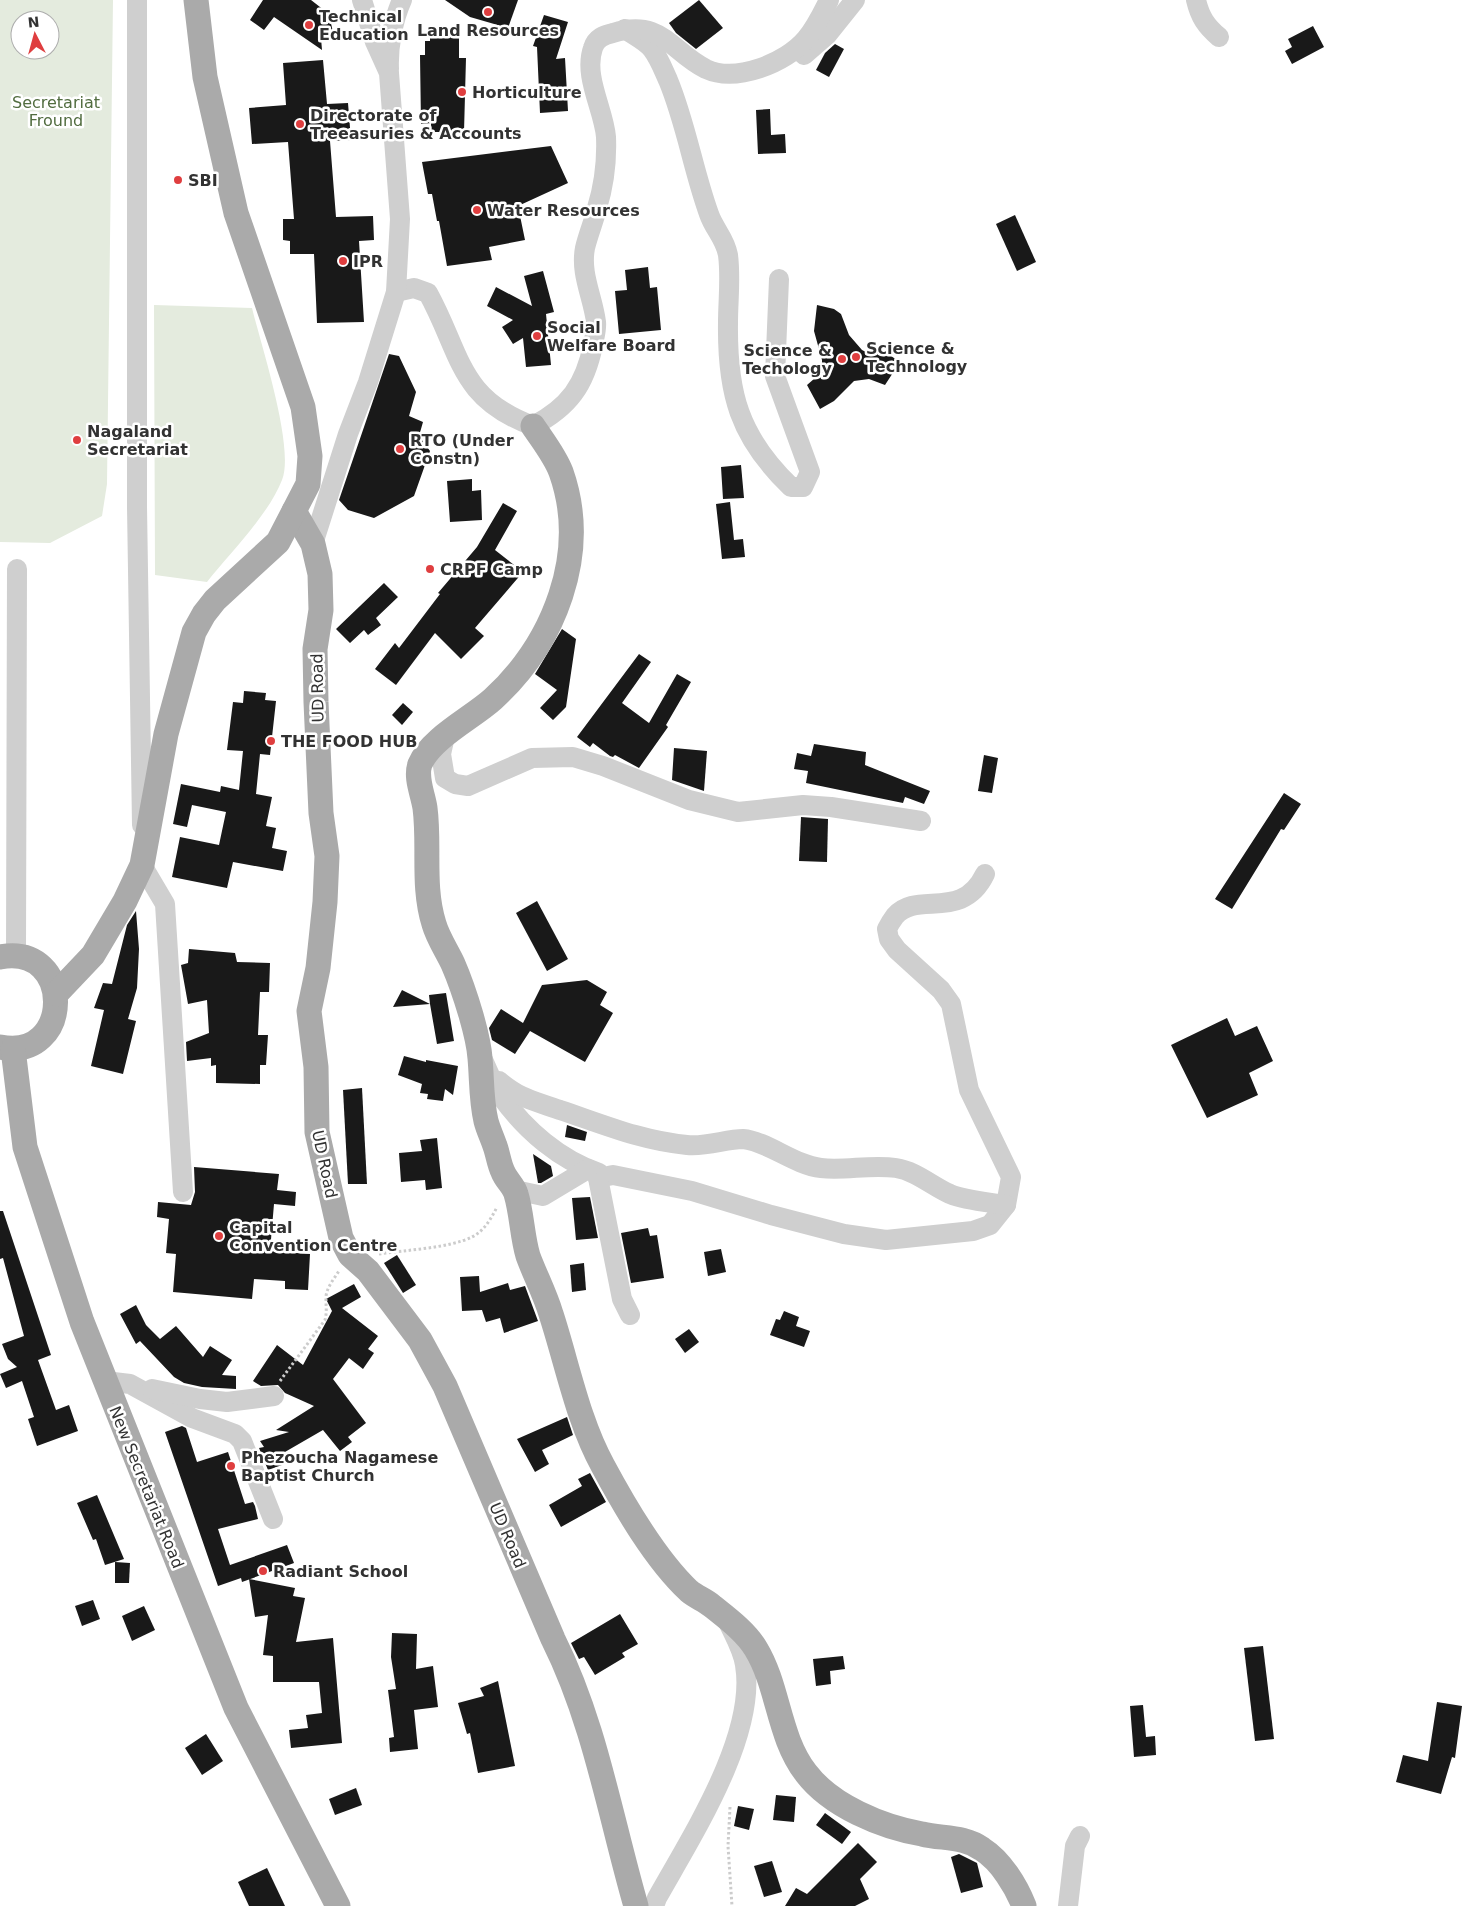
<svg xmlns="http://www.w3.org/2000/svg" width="1482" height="1906" font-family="'DejaVu Sans',sans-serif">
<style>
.green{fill:#e4ebde;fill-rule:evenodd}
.building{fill:#191919}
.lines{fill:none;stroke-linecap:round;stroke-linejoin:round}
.path{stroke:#ccc;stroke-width:3;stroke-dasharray:2.5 2.5;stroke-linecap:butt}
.minor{stroke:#cfcfcf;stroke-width:20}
.major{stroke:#aaa;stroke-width:25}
.poi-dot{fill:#df3e3f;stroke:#fff;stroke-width:2}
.labels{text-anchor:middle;stroke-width:5;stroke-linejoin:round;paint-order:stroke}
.poi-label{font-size:16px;font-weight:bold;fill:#323232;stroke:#fff;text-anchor:start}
.park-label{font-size:16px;fill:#526d40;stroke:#fff}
.street-label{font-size:16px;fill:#323232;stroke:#fff}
</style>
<rect width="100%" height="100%" fill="#fff"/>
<g class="green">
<path d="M 0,0 L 113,0 L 107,484 L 102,516 L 50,543 L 0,542 ZM 20,20 L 50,20 L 50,50 L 20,50 Z"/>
<path d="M 154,305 L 252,308 C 261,345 295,448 282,480 C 269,514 230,553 207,582 L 155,575 Z"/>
</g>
<g class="building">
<polygon points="263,0 311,0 329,14 334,37 321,38 322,50 274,17 264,30 250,20"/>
<polygon points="445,0 518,0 508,28 470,17"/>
<polygon points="699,0 723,28 696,49 676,33 669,23"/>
<polygon points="544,15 568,22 556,59 565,58 568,111 540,113 537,47 533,46"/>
<polygon points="1313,26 1324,47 1292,64 1285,51 1292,47 1288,39"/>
<polygon points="430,31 459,31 459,58 466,58 464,132 431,132 431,123 421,124 420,55 425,55 425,41 430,41"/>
<polygon points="835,44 844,49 829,77 816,70 825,53"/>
<polygon points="323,60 327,104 348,103 351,140 330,141 336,217 373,216 374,240 359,241 364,322 317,323 314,254 290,254 290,241 283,240 283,219 294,219 288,142 252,144 249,108 286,105 283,63"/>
<polygon points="770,109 771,135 785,134 786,153 758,154 756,110"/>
<polygon points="551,146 568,183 518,206 525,240 489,247 492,260 447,266 439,221 437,221 432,194 428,194 422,162"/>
<polygon points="1015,215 1036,262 1017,271 996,224"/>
<polygon points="648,267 650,288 657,287 661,330 619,334 615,291 627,290 625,270"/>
<polygon points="543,271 554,312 546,314 551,365 526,367 523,338 513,344 502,327 513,320 487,306 496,287 532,306 524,276"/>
<polygon points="817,305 834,309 841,314 849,335 862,350 868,353 885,352 900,362 885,385 869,379 854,381 834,401 820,409 807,385 822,372 822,360 814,331"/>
<polygon points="389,354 399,356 416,392 409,416 423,422 419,436 430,451 414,496 374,518 348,510 339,500"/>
<polygon points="741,465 744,498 723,499 721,467"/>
<polygon points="472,479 472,491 481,490 482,520 450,522 447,481"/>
<polygon points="730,502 734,540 743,539 745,557 722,559 716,504"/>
<polygon points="503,503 517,511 495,550 523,572 475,628 484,636 461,659 435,633 396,685 375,669 395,643 399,648 440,594 438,593 477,547"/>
<polygon points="384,583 398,597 376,618 381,625 368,635 364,630 350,643 336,629"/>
<polygon points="562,629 576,639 566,707 553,720 540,708 557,690 535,674"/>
<polygon points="639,654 651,662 622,703 649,723 677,674 691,682 666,725 668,727 639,768 615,755 613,757 610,756 593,743 590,747 577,737"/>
<polygon points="244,691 266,693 265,700 276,701 270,755 260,754 256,794 272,797 266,826 276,828 272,848 287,851 283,871 233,862 227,888 172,877 180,837 219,845 226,812 192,805 187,827 173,824 181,784 220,792 221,786 239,790 243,751 227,750 233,702 243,703"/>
<polygon points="403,703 413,712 402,725 392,715"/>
<polygon points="814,744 866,752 865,765 930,791 924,804 905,797 903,803 806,783 808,771 794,769 797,753 811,756"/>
<polygon points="674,748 707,751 704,791 672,780"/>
<polygon points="984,755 998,758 992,793 978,791"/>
<polygon points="1284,793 1301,804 1284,830 1281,829 1232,909 1215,899"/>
<polygon points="801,817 828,819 827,862 799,861"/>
<polygon points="537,901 568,959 547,971 516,913"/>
<polygon points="136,911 139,949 137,988 128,1019 136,1021 123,1074 91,1066 104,1010 94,1008 103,983 112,984 127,925"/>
<polygon points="189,949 235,953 237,962 270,963 269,992 260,992 258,1035 268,1035 266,1065 260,1065 260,1084 216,1083 216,1065 211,1066 211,1058 187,1061 186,1042 209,1033 207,1000 188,1004 181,965 188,963"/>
<polygon points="587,980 607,992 600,1005 613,1013 585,1062 530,1031 515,1054 492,1040 489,1028 501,1009 523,1023 542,985"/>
<polygon points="402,990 430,1004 429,995 446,993 454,1041 437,1044 430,1004 393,1007"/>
<polygon points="1227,1018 1235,1036 1257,1026 1273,1061 1249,1073 1258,1095 1207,1118 1171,1045"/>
<polygon points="404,1056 426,1062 426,1060 458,1066 453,1095 445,1089 443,1101 427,1099 428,1094 420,1093 422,1084 398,1075"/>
<polygon points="362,1088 367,1184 348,1184 343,1090"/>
<polygon points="567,1125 587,1132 585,1141 565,1137"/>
<polygon points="437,1138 442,1188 426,1190 425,1180 401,1182 399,1153 422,1151 420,1140"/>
<polygon points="533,1154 551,1166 553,1176 541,1183 538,1183"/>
<polygon points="194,1167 279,1174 277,1190 296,1192 295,1206 274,1204 270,1251 310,1254 308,1290 285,1289 285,1281 254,1279 252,1299 173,1292 176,1254 166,1253 169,1219 157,1217 158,1202 191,1205 195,1192"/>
<polygon points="590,1197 598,1238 576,1240 572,1198"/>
<polygon points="0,1211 3,1211 51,1355 38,1360 56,1410 69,1405 78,1431 37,1446 28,1419 34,1417 22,1381 6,1388 0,1374 17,1367 8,1359 2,1344 24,1336 3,1258 0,1259"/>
<polygon points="648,1228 650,1236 657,1235 664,1278 631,1283 621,1233"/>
<polygon points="721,1249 726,1272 708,1276 704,1252"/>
<polygon points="397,1255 416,1285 403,1293 384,1263"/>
<polygon points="584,1263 586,1290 572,1292 570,1265"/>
<polygon points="479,1276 480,1292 508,1283 510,1290 525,1286 538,1321 504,1333 500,1318 486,1322 482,1310 462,1311 460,1277"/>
<polygon points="354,1284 361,1297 342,1308 378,1336 368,1349 374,1353 363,1369 349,1358 333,1379 366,1423 348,1437 352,1442 340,1451 323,1430 278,1456 282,1465 268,1470 259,1448 264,1447 260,1441 289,1432 276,1430 314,1406 285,1393 278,1385 261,1386 253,1381 277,1345 303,1365 332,1311 326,1299"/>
<polygon points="136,1305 146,1325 160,1339 176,1326 203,1357 210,1346 232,1360 222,1375 236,1376 236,1389 202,1387 184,1383 174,1377 140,1341 136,1344 120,1314"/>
<polygon points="784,1311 799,1317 796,1326 810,1331 804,1347 770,1335 776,1319 780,1320"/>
<polygon points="689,1329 699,1342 685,1353 675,1339"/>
<polygon points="567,1417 573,1435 542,1450 549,1464 535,1472 517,1439"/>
<polygon points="182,1426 186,1428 197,1462 228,1452 245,1504 253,1502 255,1506 258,1519 218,1529 230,1565 287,1545 294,1563 242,1582 241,1578 218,1586 165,1432"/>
<polygon points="590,1473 606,1502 561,1527 549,1505 582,1486 578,1479"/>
<polygon points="97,1495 124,1559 105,1565 96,1539 93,1540 77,1503"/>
<polygon points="115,1562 130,1563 129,1583 115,1583"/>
<polygon points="249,1579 295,1588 293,1596 305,1598 296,1642 333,1638 342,1743 291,1748 289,1730 308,1728 306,1715 322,1713 319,1682 273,1682 273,1656 263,1655 268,1615 255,1617"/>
<polygon points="93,1600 100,1619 82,1626 75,1606"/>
<polygon points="144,1606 155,1630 132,1641 122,1616"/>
<polygon points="620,1614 638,1644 622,1653 625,1657 595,1675 584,1657 579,1659 571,1643"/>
<polygon points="392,1633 417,1634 416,1669 433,1666 438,1707 414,1710 418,1749 390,1752 389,1738 394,1737 388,1690 396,1689 391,1657"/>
<polygon points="1263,1646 1274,1739 1255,1741 1244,1648"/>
<polygon points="843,1656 845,1669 830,1671 831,1684 816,1686 813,1659"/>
<polygon points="498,1681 515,1766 478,1773 470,1733 467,1734 458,1703 484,1696 480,1688"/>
<polygon points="1437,1702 1462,1706 1455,1758 1452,1757 1441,1794 1396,1782 1403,1755 1428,1761"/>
<polygon points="1143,1705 1146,1737 1155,1736 1156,1755 1134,1757 1130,1706"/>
<polygon points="206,1734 223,1761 202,1775 185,1748"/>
<polygon points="356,1788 362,1805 335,1815 329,1799"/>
<polygon points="776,1795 796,1797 794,1822 773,1820"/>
<polygon points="738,1806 754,1809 749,1830 734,1826"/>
<polygon points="825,1813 851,1832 842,1844 816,1825"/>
<polygon points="858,1843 877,1862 860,1879 869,1899 855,1906 785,1906 796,1888 807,1894"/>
<polygon points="959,1854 977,1863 983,1887 961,1893 951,1857"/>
<polygon points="772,1861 782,1892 764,1897 754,1866"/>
<polygon points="267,1868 285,1906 249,1906 238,1882"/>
</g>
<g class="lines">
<g class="path">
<path d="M 379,1254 C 405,1250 450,1248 472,1237 C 484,1231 491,1219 497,1207"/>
<path d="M 280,1381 L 325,1320 C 327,1312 326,1308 326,1300 C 325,1290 333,1280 339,1271"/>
<polyline points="730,1807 728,1846 732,1906"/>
</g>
<g class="minor">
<polyline points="137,0 137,507 142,825"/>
<path d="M 1196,0 C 1200,17 1206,26 1219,37"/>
<path d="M 625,29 C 633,35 646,41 652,49 C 659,58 663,69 668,80 C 686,123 693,170 709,214 C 714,229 725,238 728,255 C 731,278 728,300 728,323 C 727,393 739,437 791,487 L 803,487 L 810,472 L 775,376 L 779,279"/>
<polyline points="804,55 827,35 855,0"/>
<path d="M 389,69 C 388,47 393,20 402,0"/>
<path d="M 396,292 L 414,288 L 428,293 C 462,355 458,398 533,426 C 569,407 585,385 593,345 C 594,338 597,329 596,322 C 593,297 580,274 585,248 C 588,235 594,221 597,208 C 604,185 607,161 606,137 C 604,110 583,76 593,48 C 596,38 604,35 613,33 C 662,18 670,51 706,69 C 736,83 786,63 806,39 C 816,27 822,14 829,0"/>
<polyline points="313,544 348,434 368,382 396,292 400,219 389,73 375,42 362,0"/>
<polyline points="445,736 441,754 445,778 455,784 468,786 532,758 573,757 603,766 689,800 738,812 803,805 831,807 921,821"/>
<polyline points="142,854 142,865 165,904 183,1192"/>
<polyline points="16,955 17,569"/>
<path d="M 482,1058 C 488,1070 493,1085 501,1096 C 525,1130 560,1160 599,1173 L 598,1178 L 613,1175 L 692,1191 L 771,1215 L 844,1234 L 886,1240 L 973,1231 L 990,1225 L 1006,1205 L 1011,1177 L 969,1090 L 951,1004 L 941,990 L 897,950 L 889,939 L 887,929 C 889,925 892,920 895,916 C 917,890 962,922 985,874"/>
<path d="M 499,1081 C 522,1100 533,1100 560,1110 C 602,1124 642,1141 687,1145 C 707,1147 726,1139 743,1139 C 767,1141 794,1165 821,1168 C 845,1171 871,1164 896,1168 C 916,1171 932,1186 950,1194 C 967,1201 988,1202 1006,1205"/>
<polyline points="598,1178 622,1299 630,1315"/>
<polyline points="515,1190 543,1196 588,1169"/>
<polyline points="105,1381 130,1384 192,1418 235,1434 242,1441 273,1519"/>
<polyline points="152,1389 200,1399 227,1402 274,1396"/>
<path d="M 654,1906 L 657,1898 C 691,1837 757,1736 745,1665 C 743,1650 734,1635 728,1622"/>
<polyline points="1068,1906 1075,1846 1080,1836"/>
</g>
<g class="major">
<path d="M 533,426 C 543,441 555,456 561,472 C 590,554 554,643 493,699 C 472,718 431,738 420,764 C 415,778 423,794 425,808 C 430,846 422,886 434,924 C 438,938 447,951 453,964 C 460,980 466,998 471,1015 C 475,1029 479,1044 480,1058 C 482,1080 481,1100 486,1121 C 488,1129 492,1137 495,1146 C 498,1154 499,1164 503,1172 C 506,1180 514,1186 516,1194 C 522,1214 522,1236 528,1256 C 535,1275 545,1294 551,1314 C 567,1363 578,1421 603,1466 C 625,1507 655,1559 689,1591 C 696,1597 705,1600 712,1606 C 727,1618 746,1632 756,1649 C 779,1687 778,1737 806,1773 C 831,1806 882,1827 922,1834 C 943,1839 964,1836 982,1849 C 1001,1861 1016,1886 1024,1906"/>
<path d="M 294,511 L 313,544 L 320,574 L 321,610 L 315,649 L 316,702 L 321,813 L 327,856 L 325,902 L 318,968 L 309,1011 L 316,1067 L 317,1132 L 341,1238 L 350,1255 L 368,1271 L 420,1340 L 445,1386 L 553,1639 C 595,1723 610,1816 636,1906"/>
<path d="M 0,957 C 75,943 73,1062 0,1047"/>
<polyline points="56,994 93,955 125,901 142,865 166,734 194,632 204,614 215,600 278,542 308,484 310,456 303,407 236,213 205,77 196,0"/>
<polyline points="13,1049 25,1147 82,1322 236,1708 338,1906"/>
</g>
</g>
<g class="poi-dot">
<circle cx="488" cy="12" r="5"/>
<circle cx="309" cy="25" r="5"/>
<circle cx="462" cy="92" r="5"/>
<circle cx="300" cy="124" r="5"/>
<circle cx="178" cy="180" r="5"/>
<circle cx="477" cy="210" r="5"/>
<circle cx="343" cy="261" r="5"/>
<circle cx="537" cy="336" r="5"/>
<circle cx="856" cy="357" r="5"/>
<circle cx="842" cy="359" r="5"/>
<circle cx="77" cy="440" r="5"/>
<circle cx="400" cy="449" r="5"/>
<circle cx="430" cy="569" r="5"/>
<circle cx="271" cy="741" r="5"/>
<circle cx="219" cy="1236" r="5"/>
<circle cx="231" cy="1466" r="5"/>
<circle cx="263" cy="1571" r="5"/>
</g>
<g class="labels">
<g class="poi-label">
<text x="319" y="22">Technical<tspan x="319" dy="18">Education</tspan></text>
<text x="488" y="36" text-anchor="middle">Land Resources</text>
<text x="472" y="98">Horticulture</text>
<text x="310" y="121">Directorate of<tspan x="310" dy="18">Treeasuries &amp; Accounts</tspan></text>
<text x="188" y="186">SBI</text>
<text x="487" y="216">Water Resources</text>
<text x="353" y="267">IPR</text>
<text x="547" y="333">Social<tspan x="547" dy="18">Welfare Board</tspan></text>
<text x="866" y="354">Science &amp;<tspan x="866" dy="18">Technology</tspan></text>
<text x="832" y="356" text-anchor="end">Science &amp;<tspan x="832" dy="18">Techology</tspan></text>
<text x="87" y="437">Nagaland<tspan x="87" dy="18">Secretariat</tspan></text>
<text x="410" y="446">RTO (Under<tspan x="410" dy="18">Constn)</tspan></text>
<text x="440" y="575">CRPF Camp</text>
<text x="281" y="747">THE FOOD HUB</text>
<text x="229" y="1233">Capital<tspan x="229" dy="18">Convention Centre</tspan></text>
<text x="241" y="1463">Phezoucha Nagamese<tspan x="241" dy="18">Baptist Church</tspan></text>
<text x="273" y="1577">Radiant School</text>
</g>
<g class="park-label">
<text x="56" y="108">Secretariat<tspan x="56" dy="18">Fround</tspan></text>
</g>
<g class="street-label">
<text transform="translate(317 688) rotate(-91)" y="6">UD Road</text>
<text transform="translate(325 1164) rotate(78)" y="6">UD Road</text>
<text transform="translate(147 1487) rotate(68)" y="6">New Secretariat Road</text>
<text transform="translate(508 1535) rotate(67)" y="6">UD Road</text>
</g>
</g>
<g transform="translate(35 35) rotate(354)"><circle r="24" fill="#ffffff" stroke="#adadad"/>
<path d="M0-4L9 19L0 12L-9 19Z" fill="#df3e3f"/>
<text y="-8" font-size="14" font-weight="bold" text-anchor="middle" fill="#323232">N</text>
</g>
</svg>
